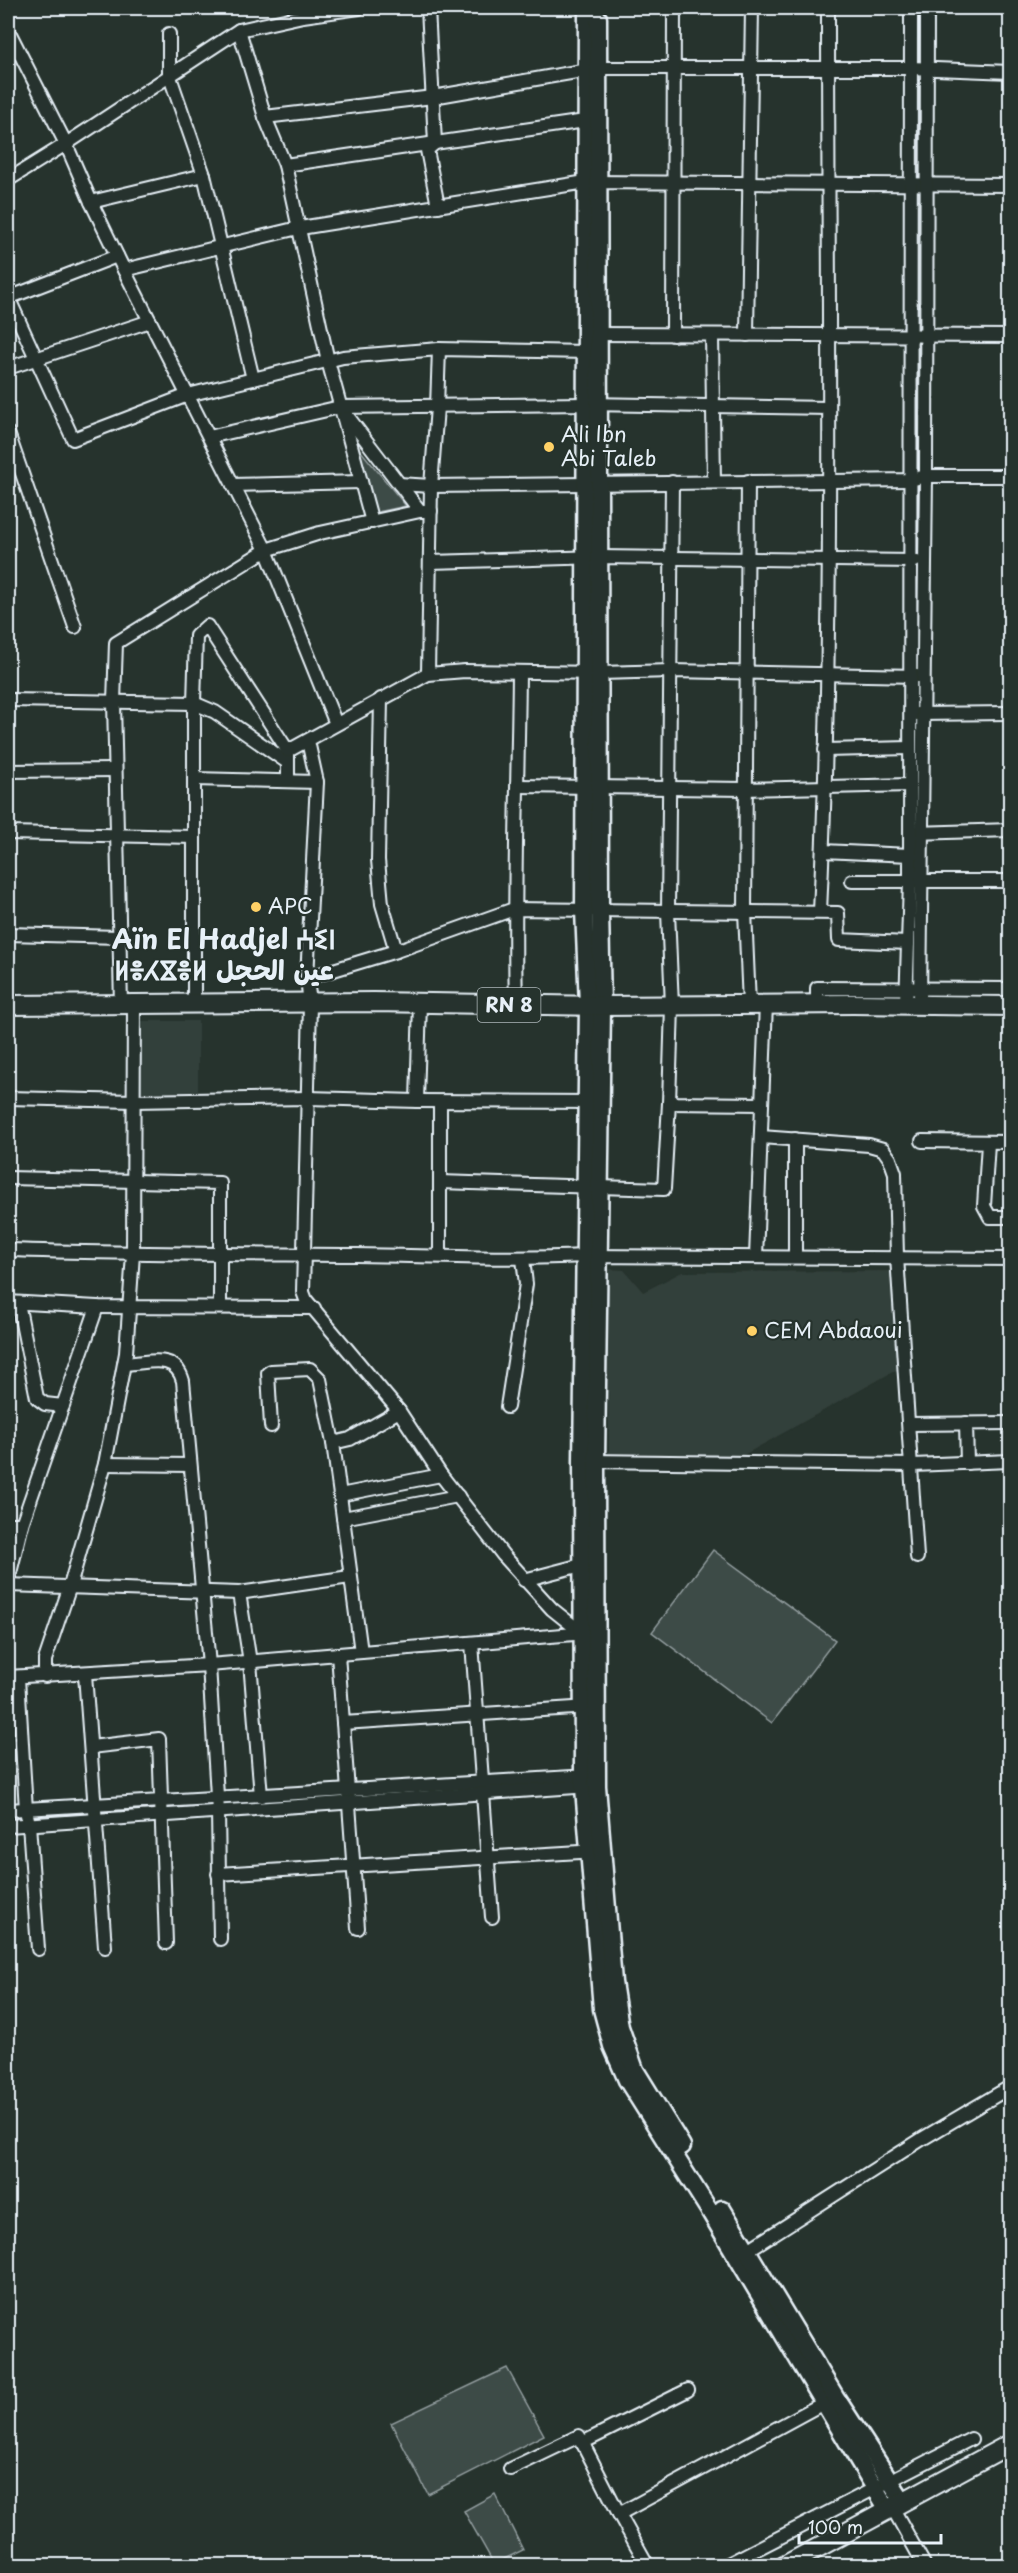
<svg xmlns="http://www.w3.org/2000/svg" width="1018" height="2573" font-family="'Playpen Sans','Playpen Sans Arabic','Noto Sans Tifinagh',sans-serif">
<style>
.built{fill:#333f3a}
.green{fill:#3e4b47;stroke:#939ea0;stroke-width:1.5}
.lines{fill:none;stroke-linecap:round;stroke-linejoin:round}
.street-casing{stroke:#e8f1f8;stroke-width:16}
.secondary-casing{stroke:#e8f1f8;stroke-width:21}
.primary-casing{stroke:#e8f1f8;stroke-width:22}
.street{stroke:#26332d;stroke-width:12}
.secondary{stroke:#26332d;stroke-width:16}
.primary{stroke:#26332d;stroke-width:18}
.poi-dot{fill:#ffd166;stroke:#26332d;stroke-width:2}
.labels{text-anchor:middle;stroke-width:4.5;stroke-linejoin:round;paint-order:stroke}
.shield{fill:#26332d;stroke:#aeb8bb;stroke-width:1.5}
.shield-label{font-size:20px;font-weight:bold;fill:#e8f1f8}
.poi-label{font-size:21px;fill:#e8f1f8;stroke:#26332d;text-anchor:start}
.district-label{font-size:27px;font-weight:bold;fill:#e8f1f8;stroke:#26332d}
</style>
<rect width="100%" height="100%" fill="#26332d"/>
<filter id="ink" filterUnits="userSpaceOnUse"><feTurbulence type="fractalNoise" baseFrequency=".0167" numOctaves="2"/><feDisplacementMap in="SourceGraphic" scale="12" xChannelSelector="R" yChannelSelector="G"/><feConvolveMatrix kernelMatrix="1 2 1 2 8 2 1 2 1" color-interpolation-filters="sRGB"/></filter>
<g filter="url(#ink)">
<g class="built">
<polygon points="140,1021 198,1021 198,1092 140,1093"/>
<polygon points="607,1269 624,1270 643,1292 682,1272 893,1271 898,1369 742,1456 609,1453"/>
</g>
<g class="green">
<polygon points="356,445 406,506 373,513"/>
<polygon points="713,1550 835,1640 772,1723 652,1632"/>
<polygon points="507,2368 544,2435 428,2494 391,2423"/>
<polygon points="495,2494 523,2550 494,2564 464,2511"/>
</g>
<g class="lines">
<defs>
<g id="street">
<polyline points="428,8 435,143 427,150 438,206"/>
<polyline points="8,30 66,144 91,202 124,270 266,550 336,724"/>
<polyline points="239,30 303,16 359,8"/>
<polyline points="169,34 169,74 204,175 253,379"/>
<polyline points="265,117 433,97 599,68 911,68 1010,72"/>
<polyline points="285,165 592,120"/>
<polyline points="8,180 66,144 239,30 265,117 285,165 328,361 372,522"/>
<polyline points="91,202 204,175"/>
<polyline points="124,270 294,229 586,182 1010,185"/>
<polyline points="8,297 73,439 188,395 343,357 439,349 586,352"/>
<polyline points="8,298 117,256"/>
<polyline points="593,334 1010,336"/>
<polyline points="673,335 674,8"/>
<polyline points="712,335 714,482"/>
<polyline points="747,335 752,8"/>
<polyline points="8,368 150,321"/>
<polyline points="345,413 420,511"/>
<polyline points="8,433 75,627"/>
<polyline points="209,437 340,407 586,404 829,408"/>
<polyline points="748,481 745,911 749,1005"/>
<polyline points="672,482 668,912 672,1006 669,1103 762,1104"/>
<polyline points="399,484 431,486 910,480 926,476 1010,476"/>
<polyline points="233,485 361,482"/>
<polyline points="430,562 599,557 915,561"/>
<polyline points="428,674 431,486 437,407 439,349"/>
<polyline points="381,699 378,860 382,904 396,951"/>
<polyline points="8,700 194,703 215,712 287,762"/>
<polyline points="917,714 1010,713"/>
<polyline points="308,741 317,782 307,978 310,1004 303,1292 306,1300 399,1411 441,1475 503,1555 552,1609 582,1633"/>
<polyline points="825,750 910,748"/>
<polyline points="8,771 115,770"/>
<polyline points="194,779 317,782"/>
<polyline points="288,781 288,751 428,674 465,671 600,673 671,671 917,676"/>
<polyline points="518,786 745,789 910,785"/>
<polyline points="8,833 194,837"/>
<polyline points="916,833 1010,830"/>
<polyline points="823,851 910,855"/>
<polyline points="852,881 1010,881"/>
<path d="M 820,912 C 834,611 828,309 828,8"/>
<polyline points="8,934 119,937"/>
<polyline points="307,978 396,951 514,909 838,913 839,940 908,943"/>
<polyline points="817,1004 817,988 1010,989"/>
<polyline points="920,1004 926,476 927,8"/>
<polyline points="121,1005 114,702 116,643 266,550 320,533 420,511 431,511"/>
<polyline points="194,1005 194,703 196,636 207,626 288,751"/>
<path d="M 516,1005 C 513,894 518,783 519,672"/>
<polyline points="906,1005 910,882 911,8"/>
<polyline points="8,1098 134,1101 308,1098 417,1101 594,1102"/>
<polyline points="417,1101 420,1003"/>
<polyline points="761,1137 869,1145 883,1149 890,1159 895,1173 897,1257 917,1557"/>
<polyline points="795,1139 795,1257"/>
<polyline points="922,1141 1010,1142"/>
<polyline points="988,1143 984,1206 990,1217 1010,1217"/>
<polyline points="8,1178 220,1183 220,1307"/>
<polyline points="440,1182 664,1189 669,1103"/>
<path d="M 8,1250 C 124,1254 241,1254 357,1255 C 433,1256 509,1260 584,1256 L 1010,1259"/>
<polyline points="440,1256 440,1102"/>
<polyline points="756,1257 766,1004"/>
<polyline points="8,1302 97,1307 314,1308"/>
<polyline points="18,1303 37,1398 45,1404 63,1406"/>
<path d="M 124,1364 C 149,1363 175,1352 183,1381 L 209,1665 L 218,1812 L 220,1939"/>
<polyline points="507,1407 526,1284 523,1259"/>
<polyline points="966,1423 967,1463"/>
<polyline points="910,1424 1010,1423"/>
<polyline points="271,1426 268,1373 271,1371 310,1369 320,1379 333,1443"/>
<polyline points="589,1461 913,1465 1010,1461"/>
<polyline points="105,1464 190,1465"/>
<polyline points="340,1495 441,1475"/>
<polyline points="343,1518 458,1496"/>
<polyline points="8,1524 22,1524"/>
<polyline points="524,1580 589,1563"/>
<polyline points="8,1581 22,1524 97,1307"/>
<polyline points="8,1585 239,1593 350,1577"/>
<polyline points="239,1593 250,1662 261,1796"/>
<polyline points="472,1643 492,1917"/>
<polyline points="361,1652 333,1443 350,1439 399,1411"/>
<polyline points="338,1654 358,1928"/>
<polyline points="85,1674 105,1947"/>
<polyline points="45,1676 45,1660 70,1586 105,1464 126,1353 133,1254 134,1004"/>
<polyline points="8,1677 209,1665 586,1633"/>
<polyline points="18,1678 26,1810 29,1824 38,1949"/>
<polyline points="343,1723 589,1707"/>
<polyline points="91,1747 159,1739 166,1943"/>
<polyline points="8,1810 589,1776"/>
<polyline points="8,1826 590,1786"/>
<polyline points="218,1874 597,1851"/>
<polyline points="748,2250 922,2139 1010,2087"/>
<polyline points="582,2443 688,2390"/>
<polyline points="510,2469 579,2436 619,2514 829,2400"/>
<polyline points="892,2507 925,2566"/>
<polyline points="619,2514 648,2566"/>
<polyline points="724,2566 971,2439"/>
</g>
<g id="secondary">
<polyline points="587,8 584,910 588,1005 582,1461 583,1776 602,2009 612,2046 627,2080 709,2210 888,2510"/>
<polyline points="598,18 600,910 602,1006 596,1461 597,1786 613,1982 620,2027 635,2070 682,2146"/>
<polyline points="722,2209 835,2396 903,2501"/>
</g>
<g id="primary">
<polyline points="8,1005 374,1002 602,1006 853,1004 1010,1006"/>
<polyline points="784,2566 1010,2444"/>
</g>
</defs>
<use href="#street" class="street-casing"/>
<use href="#secondary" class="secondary-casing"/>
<use href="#primary" class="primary-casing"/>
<use href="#street" class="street"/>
<use href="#secondary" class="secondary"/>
<use href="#primary" class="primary"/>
</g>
</g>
<g class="poi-dot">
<circle cx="549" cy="447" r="6"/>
<circle cx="256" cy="907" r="6"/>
<circle cx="752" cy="1331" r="6"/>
</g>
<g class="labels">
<rect class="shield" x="477.5" y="988" width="63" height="34" rx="4.5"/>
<g class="shield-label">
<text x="509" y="1012">RN 8</text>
</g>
<g class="poi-label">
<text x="561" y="442">Ali Ibn<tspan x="561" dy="24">Abi Taleb</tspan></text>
<text x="268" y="914">APC</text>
<text x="764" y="1338">CEM Abdaoui</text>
</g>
<g class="district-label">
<text x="224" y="949">Aïn El Hadjel ⵄⵉⵏ<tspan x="224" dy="31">ⵍⴻⵃⴵⴻⵍ عين الحجل</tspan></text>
</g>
</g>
<rect width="1018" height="2573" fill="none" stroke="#26332d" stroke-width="30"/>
<rect x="15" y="15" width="988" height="2543" fill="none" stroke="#e8f1f8" stroke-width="2" filter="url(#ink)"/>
<path d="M799 2534v9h142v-9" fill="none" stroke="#e8f1f8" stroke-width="3"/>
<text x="808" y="2534" font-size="18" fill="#e8f1f8" stroke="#26332d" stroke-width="4.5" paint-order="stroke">100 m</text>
</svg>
